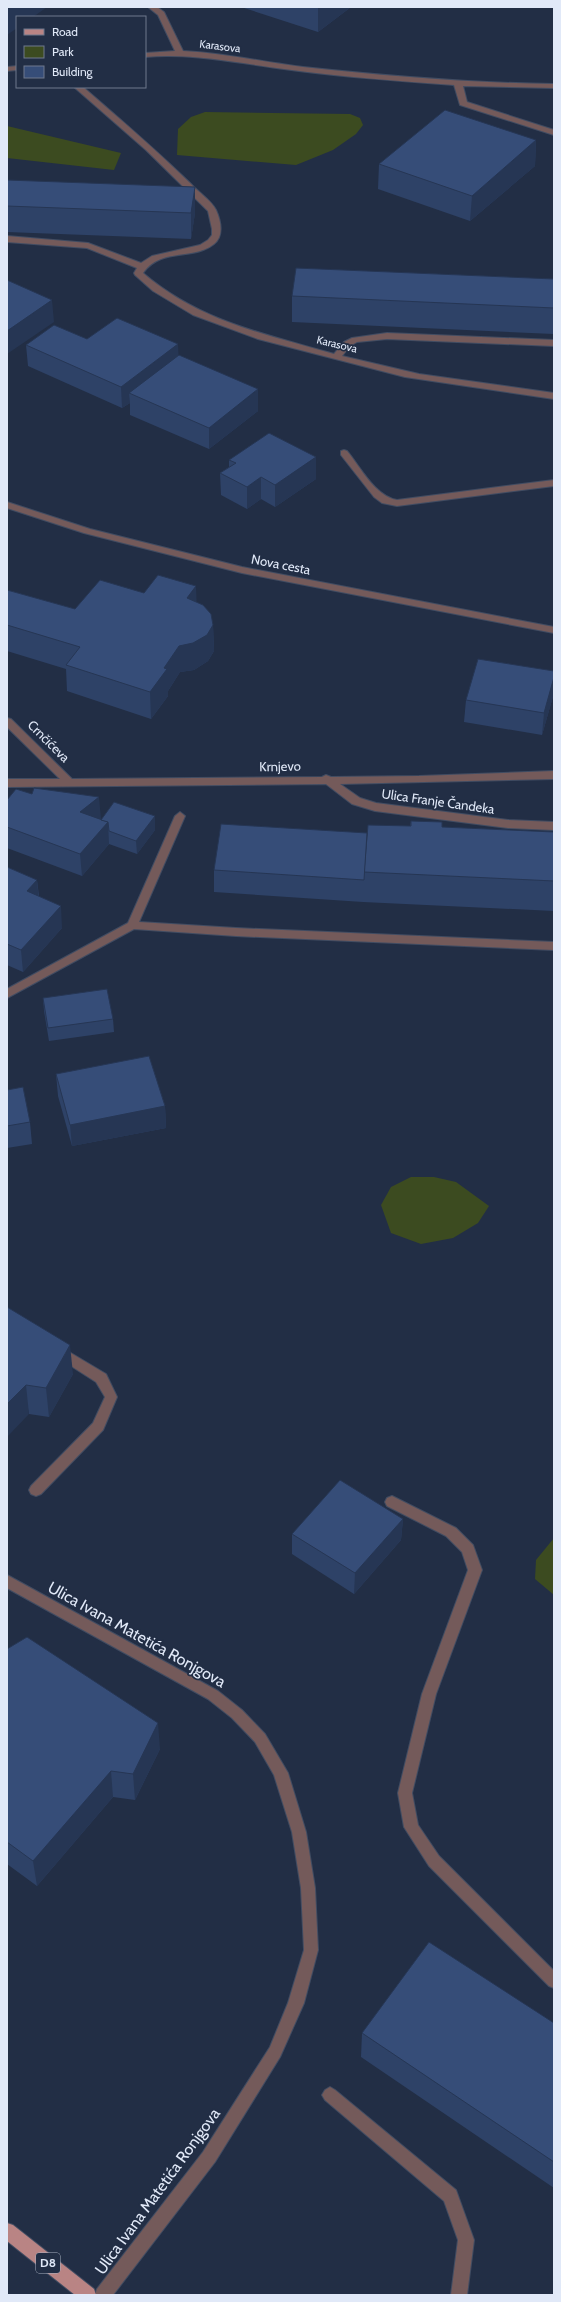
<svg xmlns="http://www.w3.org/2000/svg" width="561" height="2302" font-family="Cabin,sans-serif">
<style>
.green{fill:#3c4b20}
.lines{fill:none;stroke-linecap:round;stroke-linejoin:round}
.minor-casing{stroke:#414c62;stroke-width:2}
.major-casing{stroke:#414c62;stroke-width:2}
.minor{fill:#745a5a;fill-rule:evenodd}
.major{fill:#b98484;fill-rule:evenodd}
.wall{fill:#2e4267}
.shaded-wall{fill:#263654}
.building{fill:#364d78;stroke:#263654}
.labels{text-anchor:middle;stroke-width:3.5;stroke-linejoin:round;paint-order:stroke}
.far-street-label{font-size:11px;fill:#e1e9f8;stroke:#222e45}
.shield{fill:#222e45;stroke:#a8b1c2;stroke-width:1}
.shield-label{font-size:12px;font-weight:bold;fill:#e1e9f8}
.street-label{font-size:13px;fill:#e1e9f8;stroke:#222e45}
.near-street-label{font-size:16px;fill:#e1e9f8;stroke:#222e45}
</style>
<rect width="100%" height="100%" fill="#222e45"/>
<g class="green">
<polygon points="205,112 350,114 360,118 363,125 356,134 333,150 296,165 177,155 178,129 191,117"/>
<polygon points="7,126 121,153 114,170 7,158"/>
<polygon points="411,1177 434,1177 456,1182 489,1206 478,1223 453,1238 421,1244 391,1233 381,1205 391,1187"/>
<polygon points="554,1538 554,1595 535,1579 536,1560"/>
</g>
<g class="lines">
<defs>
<g id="minor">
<path d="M 148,7 L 157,7 L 164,12 L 183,51 C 223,53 263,62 303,67 C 387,76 470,83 554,84 L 554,88 L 463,86 L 467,102 L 554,130 L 554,135 L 460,105 L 454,85 C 398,81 341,77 284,69 C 237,63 193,53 145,57 L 145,53 L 175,51 L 158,15 Z"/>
<polygon points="17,66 17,70 7,71 7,67"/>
<path d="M 74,87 L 83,87 C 120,119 156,150 191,184 C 198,192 212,201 216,210 C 221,221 224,236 214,244 C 193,261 161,247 143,273 C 199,321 264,334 334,354 L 344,342 L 352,338 L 387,333 L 554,340 L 554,346 L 387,339 L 357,342 L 350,346 L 342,356 L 419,374 L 554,393 L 554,399 L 405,377 L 258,339 L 193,315 L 153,291 L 135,275 L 134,273 L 137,268 L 87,248 L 7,242 L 7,236 L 88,243 L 141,263 L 152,256 L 200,245 L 208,240 L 212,235 L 212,229 L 208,211 L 146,150 Z"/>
<path d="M 344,450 L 347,451 C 361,468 375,496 397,500 L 554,480 L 554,486 L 397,506 L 382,503 L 374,497 L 341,455 L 341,451 Z"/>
<polygon points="7,502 90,529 242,567 554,627 554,633 242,573 84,533 7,508"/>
<polygon points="7,718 11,719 72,779 322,777 326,775 331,777 419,776 554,771 554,779 340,784 360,798 376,803 508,820 554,822 554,830 508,828 375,811 352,804 326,784 7,787 7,779 60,779 7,727"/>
<polygon points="180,812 185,816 139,922 236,928 554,942 554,950 236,936 134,929 7,998 7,989 128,923 175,816"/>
<polygon points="59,1346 106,1374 117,1397 103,1430 41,1494 36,1496 31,1494 29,1490 31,1486 93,1423 105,1397 96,1382 54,1355 53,1351 54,1347"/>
<polygon points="392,1496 456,1528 473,1545 482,1570 436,1694 412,1793 418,1825 439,1856 554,1971 554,1988 549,1986 429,1866 404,1827 398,1793 422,1694 468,1570 462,1552 446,1536 387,1506 385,1502 387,1498"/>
<polygon points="7,1575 218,1691 242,1710 265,1734 288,1773 306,1832 315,1888 318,1950 304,2003 280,2057 215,2162 113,2295 95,2295 97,2289 203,2152 270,2047 288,2003 304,1950 301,1888 292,1832 274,1775 255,1742 232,1718 208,1699 7,1588"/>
<polygon points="330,2087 335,2090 456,2190 474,2240 467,2295 451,2295 458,2240 444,2201 325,2100 322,2095 325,2090"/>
</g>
<polygon id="major" points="7,2223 13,2225 94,2289 96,2295 75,2295 7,2241"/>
</defs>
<use href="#minor" class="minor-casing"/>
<use href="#major" class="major-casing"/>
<use href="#minor" class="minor"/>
<use href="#major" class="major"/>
</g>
<g class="wall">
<polygon points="241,7 351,7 318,32"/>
<polygon points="536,140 535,166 470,221 378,189 379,164"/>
<polygon points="7,180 195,213 191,239 7,232"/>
<polygon points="554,279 554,334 292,322 292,296"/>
<polygon points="87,339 179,356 258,389 258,411 209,449 130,415 130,403 122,408 28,366 26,345"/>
<polygon points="229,460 316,479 275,507 261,499 247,509 221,495 220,473 229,467"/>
<polygon points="7,590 75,609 144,593 196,602 213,625 214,651 208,661 194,670 180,672 168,691 168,696 151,719 67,691 66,669 7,651"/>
<polygon points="554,693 542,735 464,722 466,700"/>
<polygon points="7,800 100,819 155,816 155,830 137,854 109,844 82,876 7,848"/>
<polygon points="411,821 442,827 554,832 554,911 363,902 214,892 214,870 410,826"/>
<polygon points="7,867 37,880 39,896 62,928 23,972 7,965"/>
<polygon points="43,998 113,1019 114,1032 49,1041 44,1011"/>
<polygon points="56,1074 165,1106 166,1128 72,1146 58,1096"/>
<polygon points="7,1090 30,1122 32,1144 7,1148"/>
<polygon points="7,1307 73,1374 49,1417 29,1414"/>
<polygon points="403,1519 401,1540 354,1594 292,1554 292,1534"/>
<polygon points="7,1649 160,1749 135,1800 113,1797 37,1886 7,1864"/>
<polygon points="554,2023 554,2188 361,2057 362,2033"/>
</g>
<g class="shaded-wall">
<polygon points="10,7 47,7 33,17 17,17 17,28 7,35 7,9"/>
<polygon points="318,7 351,7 318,32"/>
<polygon points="536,140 535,166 470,221 472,196"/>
<polygon points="195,187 195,213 191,239 191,213"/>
<polygon points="52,300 54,322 7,354 7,331"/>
<polygon points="178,344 179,365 129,393 130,403 122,408 121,387"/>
<polygon points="258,389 258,411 209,449 209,428"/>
<polygon points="316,457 316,479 275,507 275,485"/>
<polygon points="261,477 261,499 247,509 247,487"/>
<polygon points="196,586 197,613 187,598"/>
<polygon points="213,625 214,651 208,661 194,670 180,672 168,691 168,696 151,719 150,692 164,668 179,646"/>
<polygon points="554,677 554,693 542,735 544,713"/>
<polygon points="99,797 101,819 82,834 80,812"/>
<polygon points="155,816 155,830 137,854 136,841"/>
<polygon points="108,822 109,844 82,876 80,854"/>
<polygon points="37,880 39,902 27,891"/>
<polygon points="61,906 62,928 23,972 21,950"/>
<polygon points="165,1106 166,1128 72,1146 70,1125"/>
<polygon points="70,1345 73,1374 49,1417 46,1388"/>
<polygon points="26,1385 29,1414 7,1437 7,1404"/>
<polygon points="403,1519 401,1540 354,1594 355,1573"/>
<polygon points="158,1723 160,1749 135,1800 133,1774"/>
<polygon points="111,1771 113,1797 37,1886 33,1861"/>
</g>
<g class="building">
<polygon points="445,110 536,140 472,196 379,164"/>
<polygon points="7,180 195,187 191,213 7,206"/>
<polygon points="296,268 554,279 554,308 292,296"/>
<polygon points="7,280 52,300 7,331"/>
<polygon points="117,318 178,344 121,387 26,345 54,325 87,339"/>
<polygon points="179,355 258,389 209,428 129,393"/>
<polygon points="269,433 316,457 275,485 261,477 247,487 220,473 236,463 229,460"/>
<polygon points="158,575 196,586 187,598 203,605 211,614 213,625 207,635 193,643 179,646 164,668 167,669 150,692 66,665 80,647 7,625 7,590 75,609 100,580 144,593"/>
<polygon points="478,659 554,671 554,677 544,713 466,700"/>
<polygon points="34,788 99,797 80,812 108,822 80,854 7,827 7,800 16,789 32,794"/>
<polygon points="114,802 155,816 136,841 109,831 108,822 101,820"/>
<polygon points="411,821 442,822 442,827 554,832 554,881 364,872 368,825 411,826"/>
<polygon points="221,824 367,833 364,880 214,870"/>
<polygon points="7,867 37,880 27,891 61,906 21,950 7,944"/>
<polygon points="107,989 113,1019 48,1028 43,998"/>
<polygon points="149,1056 165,1106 70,1125 56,1074"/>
<polygon points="23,1087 30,1122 7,1126 7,1090"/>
<polygon points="7,1307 70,1345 46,1388 26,1385 7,1404"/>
<polygon points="340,1480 403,1519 355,1573 292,1534"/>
<polygon points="27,1637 158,1723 133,1774 111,1771 33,1861 7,1842 7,1649"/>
<polygon points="429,1942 554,2023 554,2162 362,2033"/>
</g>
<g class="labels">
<g class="far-street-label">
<text transform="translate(220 46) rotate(7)" y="4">Karasova</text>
<text transform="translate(337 344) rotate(14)" y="4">Karasova</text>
</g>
<rect class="shield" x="36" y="2253" width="24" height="20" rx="3"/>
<g class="shield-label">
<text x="48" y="2267">D8</text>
</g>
<g class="street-label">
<text transform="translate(281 564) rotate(11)" y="5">Nova cesta</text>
<text transform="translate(49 741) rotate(45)" y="5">Crnčićeva</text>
<text transform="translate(280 766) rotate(-1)" y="5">Krnjevo</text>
<text transform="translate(438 801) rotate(8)" y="5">Ulica Franje Čandeka</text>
</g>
<g class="near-street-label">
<text transform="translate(137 1634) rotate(29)" y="6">Ulica Ivana Matetića Ronjgova</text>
<text transform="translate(157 2191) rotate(-54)" y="6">Ulica Ivana Matetića Ronjgova</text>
</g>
</g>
<rect width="561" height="2302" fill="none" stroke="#e1e9f8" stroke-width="16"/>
<rect x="16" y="16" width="130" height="72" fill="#222e45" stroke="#6e798d"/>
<rect x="24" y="29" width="20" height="6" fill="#b98484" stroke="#6e798d"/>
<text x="52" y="36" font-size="12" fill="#e1e9f8">Road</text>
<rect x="24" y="46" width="20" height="12" fill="#3c4b20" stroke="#6e798d"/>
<text x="52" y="56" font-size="12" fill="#e1e9f8">Park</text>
<rect x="24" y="66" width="20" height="12" fill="#364d78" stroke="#6e798d"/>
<text x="52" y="76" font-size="12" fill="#e1e9f8">Building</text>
</svg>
